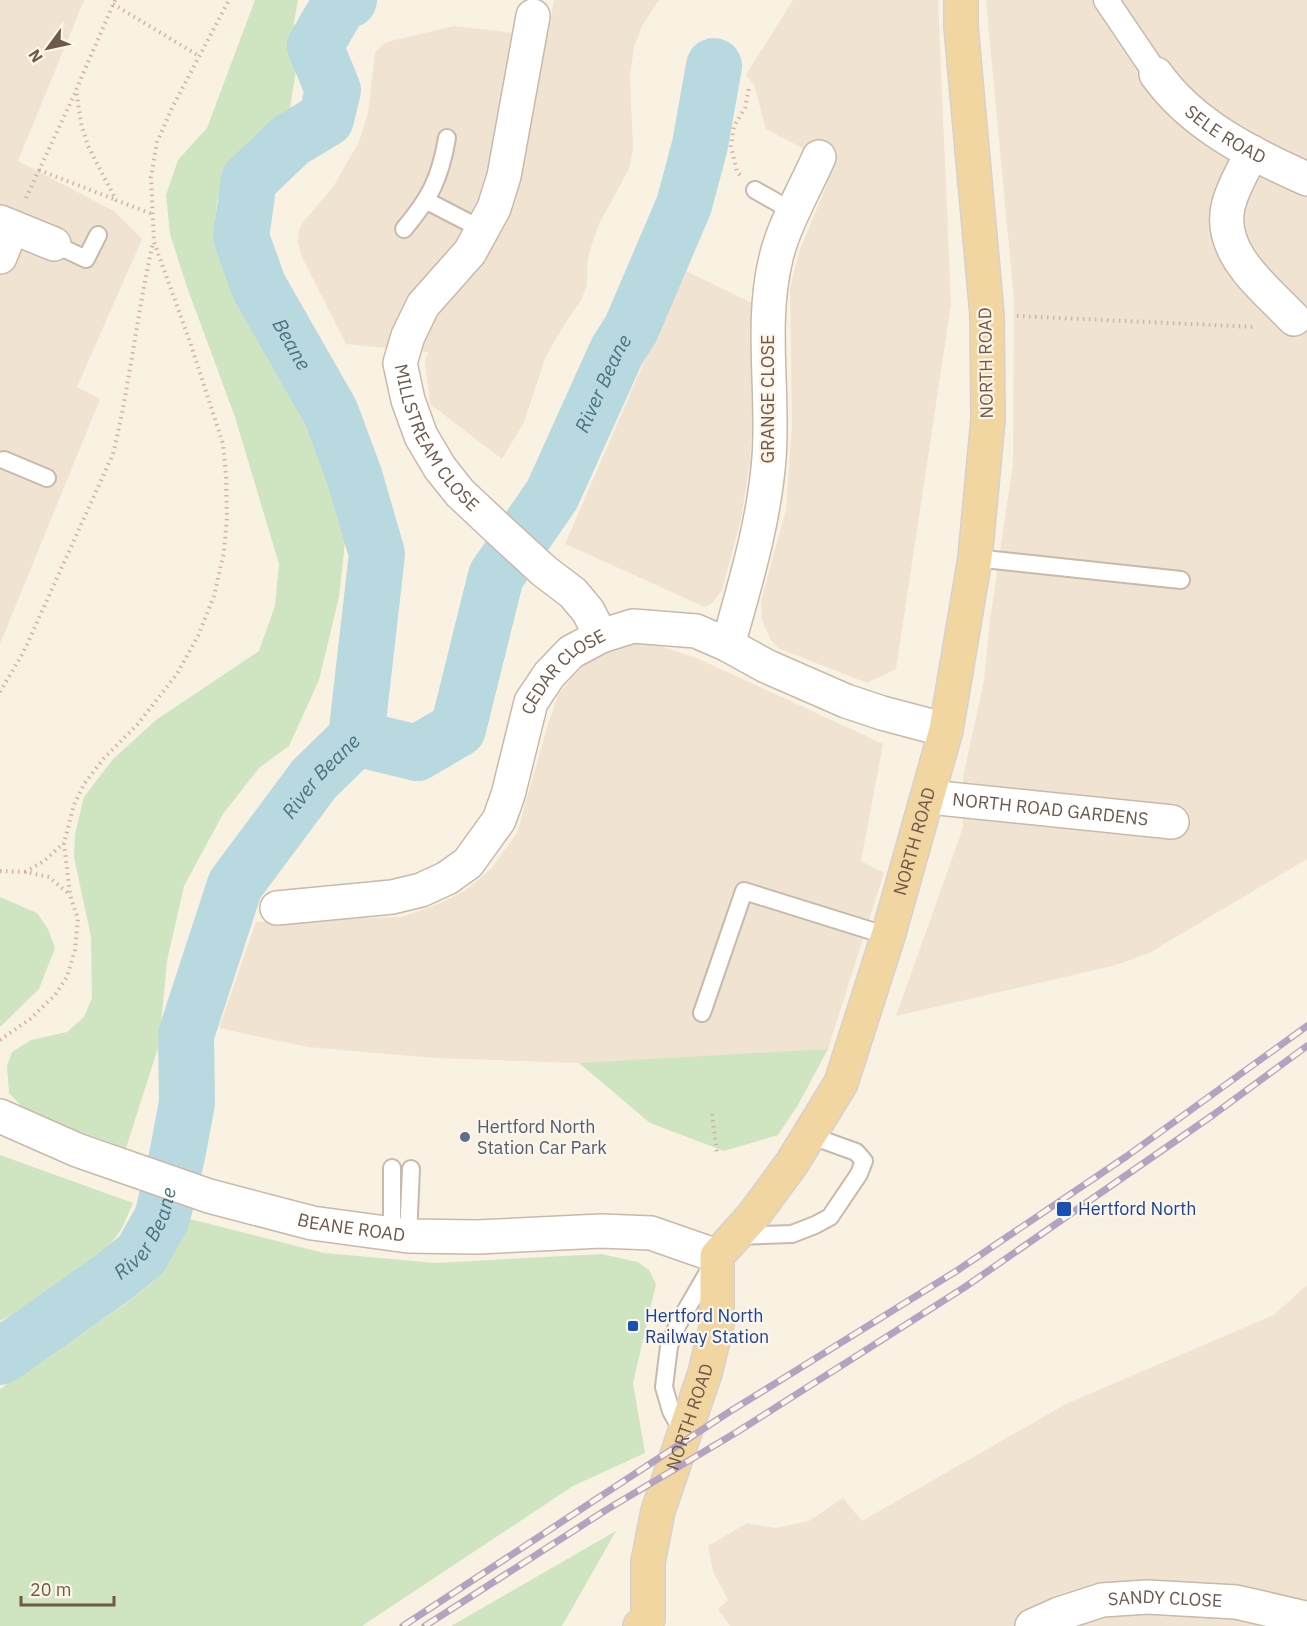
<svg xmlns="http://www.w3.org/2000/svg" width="1307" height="1626" font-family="'IBM Plex Sans',sans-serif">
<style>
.residential{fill:#f0e3d1}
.green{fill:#cfe5c2}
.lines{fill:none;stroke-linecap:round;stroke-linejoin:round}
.river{stroke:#b9d9e0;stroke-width:56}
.service-casing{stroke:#c8b9aa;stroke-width:20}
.pedestrian-casing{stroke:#c8b9aa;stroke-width:27}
.minor-casing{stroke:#c8b9aa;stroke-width:36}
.primary-casing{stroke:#d6d1cd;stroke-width:36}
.path{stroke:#d0b4a0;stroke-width:4;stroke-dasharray:1.5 4.5;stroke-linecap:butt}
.service{stroke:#fff;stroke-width:16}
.pedestrian{stroke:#fff;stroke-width:24}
.minor{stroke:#fff;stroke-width:33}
.primary{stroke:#f2d6a1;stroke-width:33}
.rail-casing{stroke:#b4a3c0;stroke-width:7}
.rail{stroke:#fdf5e7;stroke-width:4.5;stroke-dasharray:14;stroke-linecap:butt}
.service-dot{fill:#5c6f8a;stroke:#fdf5e7;stroke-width:2}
.transit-dot{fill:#1a4fb4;stroke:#fdf5e7;stroke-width:2}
.labels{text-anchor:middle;stroke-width:4.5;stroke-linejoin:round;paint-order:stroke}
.street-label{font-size:18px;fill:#6e594b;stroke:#fdf5e7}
.service-label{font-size:18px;fill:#4e5e75;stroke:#fdf5e7;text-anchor:start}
.transit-label{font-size:18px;fill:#164399;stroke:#fdf5e7;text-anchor:start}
.water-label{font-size:20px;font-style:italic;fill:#487480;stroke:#fdf5e7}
</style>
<rect width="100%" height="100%" fill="#f9f1e2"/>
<g class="residential">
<polygon points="0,0 84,0 18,161 114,211 142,239 77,387 100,399 0,644"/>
<polygon points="554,0 659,0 642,26 634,47 630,75 633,149 629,169 598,226 590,250 587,264 587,285 581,300 564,325 546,356 524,422 502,459 430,404 425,361 428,352 346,344 301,255 298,241 299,230 303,222 333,187 359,142 368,113 375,53 379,48 387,42 454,26 548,37"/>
<polygon points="793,0 938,0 951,304 896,669 867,683 778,648 770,639 762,619 761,601 786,510 792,426 790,288 799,252 835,165 766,129 754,85 746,75"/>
<polygon points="986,0 1307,0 1307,859 1149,953 1116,965 896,1016 963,828 963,777 984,681 990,620 1013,464 1014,300"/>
<polygon points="684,270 754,304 756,370 750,462 741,519 722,590 712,603 705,607 565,544"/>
<polygon points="641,640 699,659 883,744 861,861 884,873 828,1049 675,1060 579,1063 436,1058 308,1047 219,1028 256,922 402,917 441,903 466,890 491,869 517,833 549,721 559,693 585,663 609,651"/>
<polygon points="1307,1285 1307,1626 730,1626 718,1609 728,1600 713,1571 708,1546 747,1523 775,1528 809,1521 843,1498 862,1521 1066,1404 1274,1315"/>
</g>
<g class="green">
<polygon points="255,0 298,0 294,22 296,70 290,108 276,130 229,178 217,200 215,228 221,256 304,398 338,475 347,524 339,597 319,680 289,746 259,768 223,814 184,886 167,961 159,1045 126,1148 28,1113 9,1093 7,1066 12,1052 31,1040 67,1032 84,1017 92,998 91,937 74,857 75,834 84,797 113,759 156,720 259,651 275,606 279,564 235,417 187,287 170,234 166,195 178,160 207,128"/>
<polygon points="0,897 37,913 48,929 55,948 39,989 0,1027"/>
<polygon points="828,1049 798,1105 778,1135 724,1151 650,1123 579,1063"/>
<path d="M 0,1155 L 133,1203 C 129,1211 126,1220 122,1228 C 96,1271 42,1296 0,1321 Z"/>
<polygon points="190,1219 324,1253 435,1263 601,1254 638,1262 649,1270 656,1284 633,1383 645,1453 573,1486 362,1626 0,1626 0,1389 127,1303 154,1281 171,1258"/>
<polygon points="616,1531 562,1626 451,1626"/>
</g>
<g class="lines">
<g class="river">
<path id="s1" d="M 349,0 L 340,3 L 315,46 L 333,90 L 326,119 L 291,140 L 249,180 L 241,237 L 259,287 L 331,413 L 355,478 L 377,554 L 356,738"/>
<path id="s2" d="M 356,738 L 417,753 L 458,729 L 496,576 L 552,495 L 617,351 L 631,329 L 684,205 L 700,145 L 714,66"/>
<path id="s3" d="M 0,1357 L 114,1277 L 141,1255 L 162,1218 L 177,1156 L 187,1103 L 186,1035 L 235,885 L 314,779 L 356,738"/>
</g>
<defs>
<g id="service">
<polyline points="755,190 794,212"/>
<polyline points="427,201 483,230"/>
<path d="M 404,229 C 430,198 440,179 447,138"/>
<polyline points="54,244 86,259 98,235"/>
<polyline points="4,460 47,478"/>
<polyline points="975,558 1181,580"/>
<polyline points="702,1013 744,891 888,936"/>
<polyline points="392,1168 392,1234"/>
<polyline points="408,1236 411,1169"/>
<polyline points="738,1236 792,1234 815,1225 830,1217 859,1174 864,1161 856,1152 809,1135"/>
<polyline points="683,1433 671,1411 664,1387 669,1346 678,1324 711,1267"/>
</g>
<polyline id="pedestrian" points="1106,0 1156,74"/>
<g id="minor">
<path id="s4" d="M 533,16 L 504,176 L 494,208 L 470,252 L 423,305 L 408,336 L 400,363 L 408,400 L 421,436 L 440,468 L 460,493 L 494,525 L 544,571 L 573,593 L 588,611 L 601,636"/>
<path id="s5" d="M 1156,74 C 1192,125 1251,154 1307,179"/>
<path d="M 1252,152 C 1244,170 1232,188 1228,207 C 1218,254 1266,289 1294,319"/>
<polyline points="0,222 54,244"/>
<polyline points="0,257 12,227"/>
<path d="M 728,645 C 745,584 764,523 769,458 C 774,392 760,323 776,258 C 784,224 805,189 819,157"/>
<path id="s6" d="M 929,797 L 1172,822"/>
<path id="s7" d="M 277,908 L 392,897 L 421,890 L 447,878 L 468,863 L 499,820 L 508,795 L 531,702 L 549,675 L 571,652 L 601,636 L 633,626 L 696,631 L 728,645 L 766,666 L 846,701 L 882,713 L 946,730"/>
<path id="s8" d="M 0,1116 L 77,1150 L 209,1196 L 312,1223 L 408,1236 L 477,1237 L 601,1231 L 651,1233 L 717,1256"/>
<path id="s9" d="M 1032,1626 L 1059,1614 L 1102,1600 L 1147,1597 L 1236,1602 L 1301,1617"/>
</g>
<g id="primary">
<path id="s10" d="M 640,1626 L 648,1619 L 648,1562 L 658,1511 L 705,1373 L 717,1324 L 717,1256 L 753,1216 L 792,1163 L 841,1083 L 888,936 L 946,730 L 975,558 L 988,419 L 987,315 L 961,27 L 961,0"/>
</g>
</defs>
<use href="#service" class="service-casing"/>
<use href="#pedestrian" class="pedestrian-casing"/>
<use href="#minor" class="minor-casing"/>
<use href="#primary" class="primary-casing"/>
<g class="path">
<polyline points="115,0 76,90 81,123 88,146 116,200 152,214"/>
<polyline points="113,4 199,56"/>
<polyline points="39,170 116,200"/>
<polyline points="740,175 737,172 731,146 734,126 745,108 749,88"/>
<polyline points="26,198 76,91"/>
<polyline points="1017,316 1256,327"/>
<path d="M 0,692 L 24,651 L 113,454 C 130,384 137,313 153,243"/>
<polyline points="0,871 25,872 49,877 70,895"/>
<polyline points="25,872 44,861 64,843"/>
<polyline points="0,1040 30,1019 55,995 67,977 75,950 78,919 70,895 64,843 74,805 84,784 104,758 137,725 177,674 198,636 214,596 224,552 227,517 226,477 223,444 190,342 154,242 151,177 157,142 173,106 229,0"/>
<polyline points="712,1114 717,1153"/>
</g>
<use href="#service" class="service"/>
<use href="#pedestrian" class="pedestrian"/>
<use href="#minor" class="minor"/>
<use href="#primary" class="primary"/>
<defs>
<g id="rail">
<polyline points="403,1626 729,1412 958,1270 1127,1156 1307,1026"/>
<polyline points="425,1626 606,1510 737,1432 965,1287 1213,1115 1307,1046"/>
</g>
</defs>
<use href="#rail" class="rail-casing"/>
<use href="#rail" class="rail"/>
</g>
<circle class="service-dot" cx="465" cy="1137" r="6"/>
<g class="transit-dot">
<rect x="1056" y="1201" width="16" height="16" rx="3"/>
<rect x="627" y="1320" width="12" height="12" rx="3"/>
</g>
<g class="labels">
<g class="street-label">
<text dy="6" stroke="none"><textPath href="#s5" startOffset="93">SELE ROAD</textPath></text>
<text transform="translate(986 363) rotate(-91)" y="6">NORTH ROAD</text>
<text transform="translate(768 399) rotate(-90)" y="6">GRANGE CLOSE</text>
<text dy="6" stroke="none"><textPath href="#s4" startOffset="464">MILLSTREAM CLOSE</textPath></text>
<text dy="6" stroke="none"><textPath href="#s7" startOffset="420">CEDAR CLOSE</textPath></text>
<text dy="6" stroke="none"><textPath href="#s6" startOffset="122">NORTH ROAD GARDENS</textPath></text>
<text dy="6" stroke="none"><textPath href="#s10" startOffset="850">NORTH ROAD</textPath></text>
<text dy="6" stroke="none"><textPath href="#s8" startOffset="370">BEANE ROAD</textPath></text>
<text dy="6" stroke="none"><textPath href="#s10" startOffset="219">NORTH ROAD</textPath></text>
<text dy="6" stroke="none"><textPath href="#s9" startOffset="138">SANDY CLOSE</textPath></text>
</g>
<g class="service-label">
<text x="477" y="1133">Hertford North<tspan x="477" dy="21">Station Car Park</tspan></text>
</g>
<g class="transit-label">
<text x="1078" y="1215">Hertford North</text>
<text x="645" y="1322">Hertford North<tspan x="645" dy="21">Railway Station</tspan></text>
</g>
<g class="water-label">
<text dy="7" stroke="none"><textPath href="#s1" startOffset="412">Beane</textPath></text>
<text dy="7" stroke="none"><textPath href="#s2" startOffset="489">River Beane</textPath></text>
<text dy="7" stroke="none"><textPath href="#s3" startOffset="699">River Beane</textPath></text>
<text dy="7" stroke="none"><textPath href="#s3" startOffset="195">River Beane</textPath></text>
</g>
</g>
<g transform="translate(48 48) rotate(237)" stroke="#fdf5e7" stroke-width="4.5" paint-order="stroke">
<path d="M0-4.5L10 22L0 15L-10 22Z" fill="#6e594b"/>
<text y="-9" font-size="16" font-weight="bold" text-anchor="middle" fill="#6e594b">N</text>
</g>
<path d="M21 1596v9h93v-9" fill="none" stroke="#6e594b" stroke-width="3"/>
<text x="30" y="1596" font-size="18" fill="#6e594b" stroke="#fdf5e7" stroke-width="4.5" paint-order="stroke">20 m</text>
</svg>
